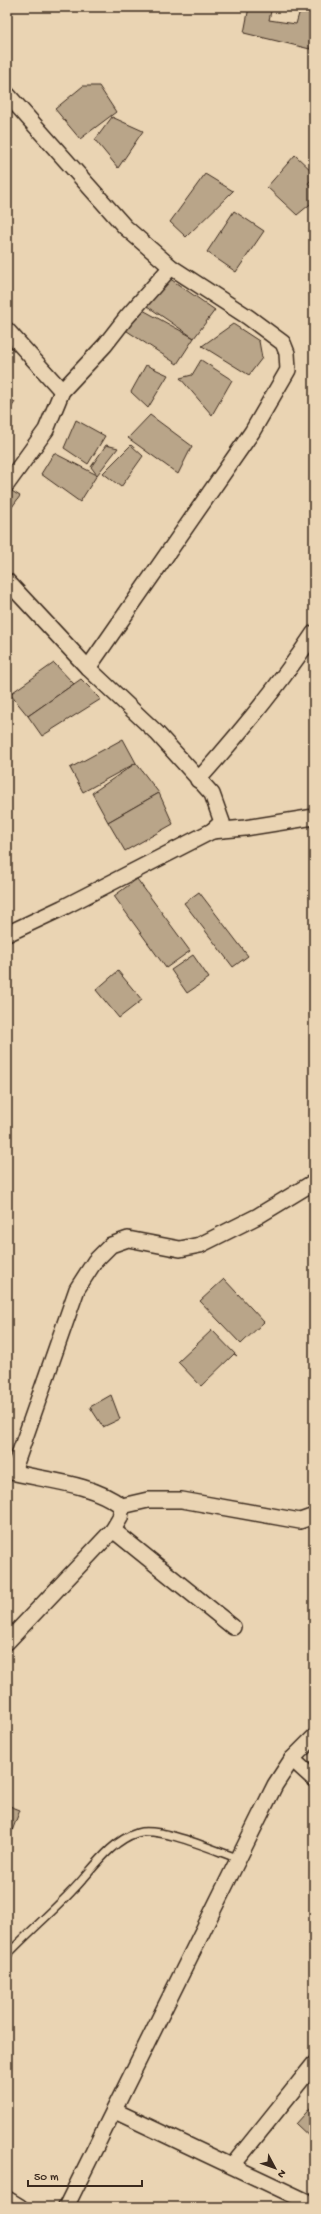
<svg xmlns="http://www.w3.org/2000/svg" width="321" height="2214" font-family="'Gochi Hand',sans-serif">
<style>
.building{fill:#b9a589;stroke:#3b2a1e}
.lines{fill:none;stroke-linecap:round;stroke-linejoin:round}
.lane-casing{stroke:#3b2a1e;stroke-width:10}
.street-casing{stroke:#3b2a1e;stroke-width:18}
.lane{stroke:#ead4b3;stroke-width:7}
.street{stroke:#ead4b3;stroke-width:15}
</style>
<rect width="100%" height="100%" fill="#ead4b3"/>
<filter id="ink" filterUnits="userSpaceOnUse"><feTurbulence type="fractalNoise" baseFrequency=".025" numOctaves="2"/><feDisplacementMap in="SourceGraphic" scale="8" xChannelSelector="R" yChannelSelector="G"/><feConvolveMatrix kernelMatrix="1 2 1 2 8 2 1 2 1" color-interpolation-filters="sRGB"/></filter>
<g filter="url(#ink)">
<g class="building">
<polygon points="7,7 13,7 7,14"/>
<polygon points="249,7 272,7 269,20 296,24 301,7 314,7 314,35 310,49 244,33"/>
<polygon points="83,86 99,86 116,112 80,139 55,109"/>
<polygon points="112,117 143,131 118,168 95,140"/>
<polygon points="295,155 314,173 314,178 308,183 314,190 314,201 297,215 267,187"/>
<polygon points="205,174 233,191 186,237 170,222"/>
<polygon points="234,211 264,231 236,272 207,252"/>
<polygon points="169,278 215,310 194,338 147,306"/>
<polygon points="141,309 194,338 177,364 121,327"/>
<polygon points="233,324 259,341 262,358 249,375 202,346"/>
<polygon points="201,360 232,380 212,415 180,378 192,375"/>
<polygon points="146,365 168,375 148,408 131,392"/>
<polygon points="7,397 15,402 7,414"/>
<polygon points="150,415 192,446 178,474 128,438"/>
<polygon points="76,420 105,436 88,464 64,448"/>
<polygon points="106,445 118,448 97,475 91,467"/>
<polygon points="131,445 143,456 121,487 103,473"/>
<polygon points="54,453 97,475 80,502 41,474"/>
<polygon points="10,490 20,496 7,514 7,494"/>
<polygon points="54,663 74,684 28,716 10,694"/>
<polygon points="81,679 101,699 42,736 28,716"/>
<polygon points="123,739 136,763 83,792 70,768"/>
<polygon points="136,763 159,793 108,822 92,793"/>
<polygon points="159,793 173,824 125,851 108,822"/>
<polygon points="137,879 190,951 166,968 114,896"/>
<polygon points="199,892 248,956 233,967 184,903"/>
<polygon points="193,955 209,978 187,993 171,970"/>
<polygon points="118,971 142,1000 119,1018 96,990"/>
<polygon points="224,1279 264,1322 241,1344 200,1301"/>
<polygon points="212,1330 237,1356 234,1354 201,1386 178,1362"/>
<polygon points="111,1395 120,1419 103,1427 90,1407"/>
<polygon points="7,1805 20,1810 7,1844"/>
<polygon points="313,2105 314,2105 314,2141 296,2124"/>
</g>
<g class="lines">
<defs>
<path id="lane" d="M 7,1955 C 28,1933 51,1913 72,1891 C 91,1872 110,1841 137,1833 C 160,1826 216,1851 240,1859"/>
<g id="street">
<polyline points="7,94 125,227 171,267 248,317 283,343 287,353 288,370 252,432 88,668"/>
<polyline points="7,330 62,391"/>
<polyline points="7,484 46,430 62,391 105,345 126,318 171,267"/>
<polyline points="7,581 88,668 157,733 212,794 222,822 212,831 62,908 7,934"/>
<path d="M 198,780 C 240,733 279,686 314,633"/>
<polyline points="212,831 245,828 314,817"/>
<path d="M 7,1471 C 46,1481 89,1482 122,1506 L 120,1518 L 113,1530 L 7,1642"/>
<polyline points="13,1472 77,1289 95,1261 111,1245 128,1239 180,1249 200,1245 258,1216 314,1182"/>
<polyline points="122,1506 148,1500 182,1500 300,1521 314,1516"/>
<polyline points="113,1530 233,1627"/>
<polyline points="292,1759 314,1779"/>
<polyline points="115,2111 314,2205"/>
<polyline points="233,2165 314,2064"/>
<polyline points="7,2199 20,2207"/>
<polyline points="66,2207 275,1785 292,1759 314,1737"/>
</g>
</defs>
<use href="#lane" class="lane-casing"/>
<use href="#street" class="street-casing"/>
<use href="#lane" class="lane"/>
<use href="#street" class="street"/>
</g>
</g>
<rect width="321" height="2214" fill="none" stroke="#ead4b3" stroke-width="24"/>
<rect x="12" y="12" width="297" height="2190" fill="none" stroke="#3b2a1e" stroke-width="1.5" filter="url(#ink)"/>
<g transform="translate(275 2168) rotate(131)" stroke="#ead4b3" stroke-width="3" paint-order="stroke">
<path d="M0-3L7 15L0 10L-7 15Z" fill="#3b2a1e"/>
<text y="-6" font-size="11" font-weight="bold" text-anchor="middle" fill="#3b2a1e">N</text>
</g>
<path d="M28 2180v6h114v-6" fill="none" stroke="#3b2a1e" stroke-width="2"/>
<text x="34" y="2180" font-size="12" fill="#3b2a1e" stroke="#ead4b3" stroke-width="3" paint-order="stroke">50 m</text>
</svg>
